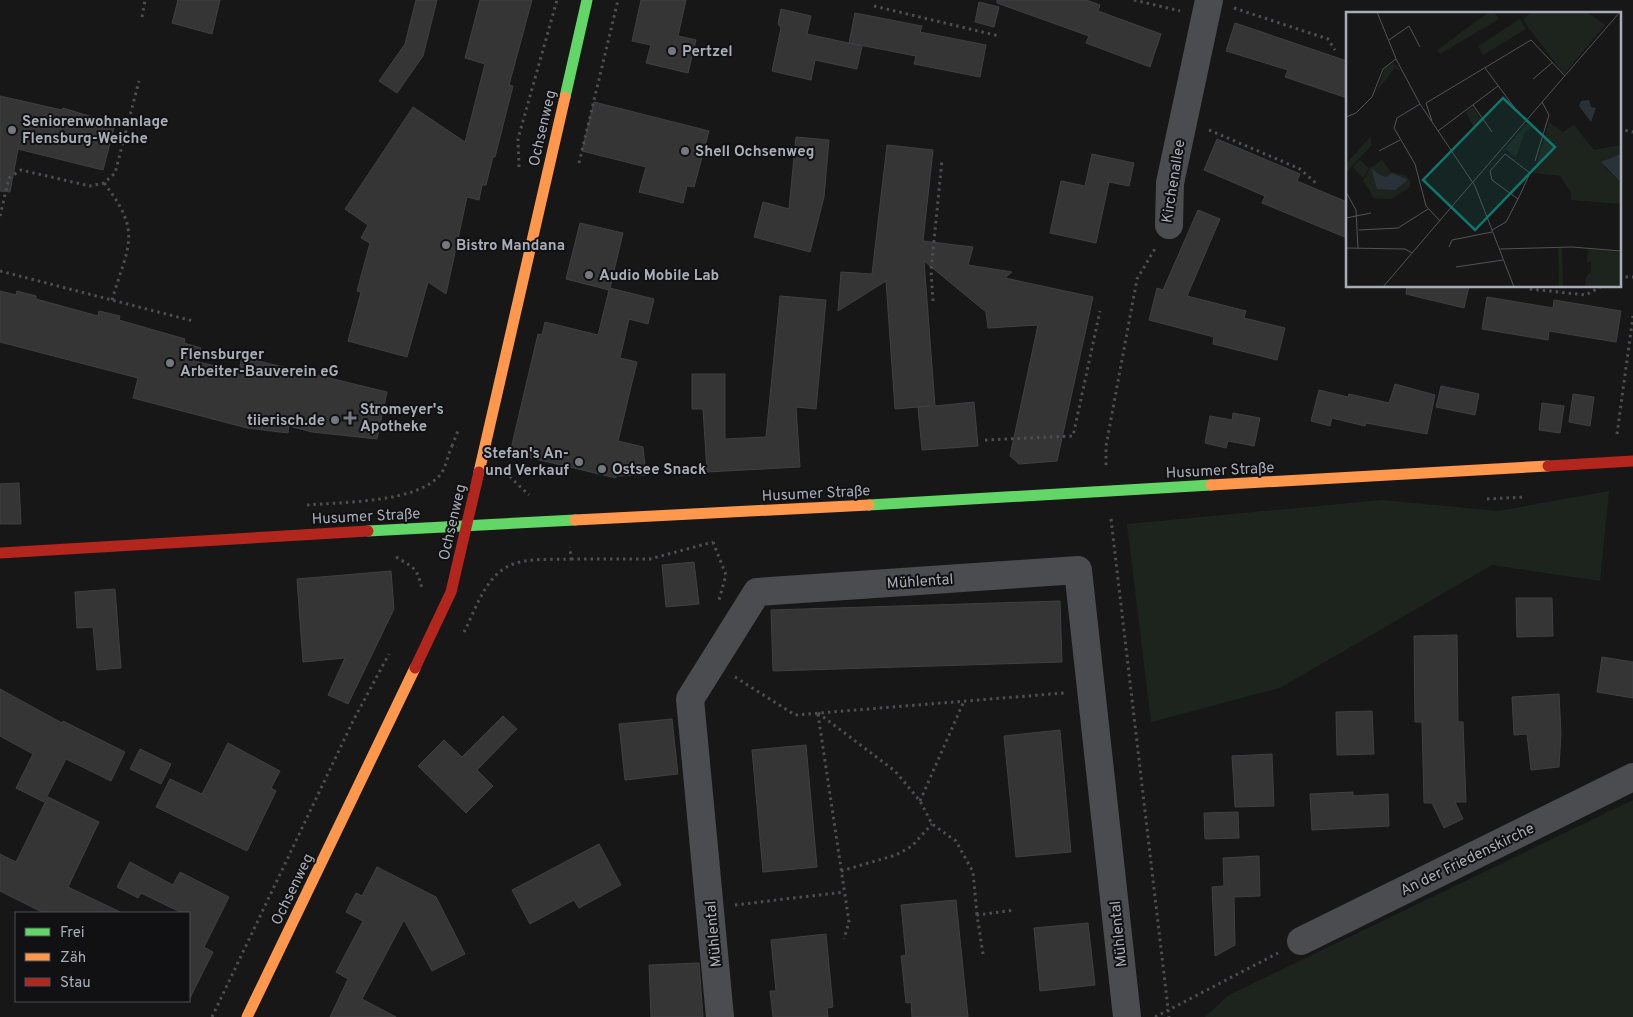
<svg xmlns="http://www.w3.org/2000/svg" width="1633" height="1017" font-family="Overpass,sans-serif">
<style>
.green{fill:#1d241e}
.building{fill:#353536;stroke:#3f4043}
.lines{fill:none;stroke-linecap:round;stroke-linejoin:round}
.path{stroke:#4d4e52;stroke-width:3;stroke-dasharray:2.5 4;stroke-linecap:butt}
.street{stroke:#4b4c50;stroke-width:28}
.fast{stroke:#63d668;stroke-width:11}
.slow{stroke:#ff974d;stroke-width:11}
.jam{stroke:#b3261e;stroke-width:11}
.poi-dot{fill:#757880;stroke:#111113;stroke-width:2}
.labels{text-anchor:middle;stroke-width:4;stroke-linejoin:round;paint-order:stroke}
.poi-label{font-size:15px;font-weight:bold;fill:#a8adb8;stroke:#111113;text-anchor:start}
.street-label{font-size:15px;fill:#a8adb8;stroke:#111113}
.inset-road{fill:none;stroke:#515357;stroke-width:1}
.view{fill:#0f766e;fill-opacity:0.15;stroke:#0f766e;stroke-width:2.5}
.inset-edge{fill:none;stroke:#a8adb8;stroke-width:2.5}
</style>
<rect width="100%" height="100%" fill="#171717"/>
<g class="green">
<polygon points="1609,491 1600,581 1492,565 1280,688 1151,722 1127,524 1382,500 1498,511"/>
<polygon points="1633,800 1633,1017 1205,1017 1229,995"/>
</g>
<g class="building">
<polygon points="178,0 220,0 212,34 172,23"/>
<polygon points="416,0 437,0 423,56 397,93 379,81 405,44"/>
<polygon points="480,0 532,0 509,85 513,86 495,157 493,157 486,185 482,185 479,200 467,197 446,294 428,282 407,357 348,341 361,292 357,291 370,243 361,238 368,225 345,209 413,107 465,142 485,64 465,58"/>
<polygon points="641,0 686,0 678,36 696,40 688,73 646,63 651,45 632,41"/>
<polygon points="997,0 1086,0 1100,5 1098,11 1161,34 1150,67 1086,43 1089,36 997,3"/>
<polygon points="979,2 999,7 994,27 975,22"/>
<polygon points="781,9 811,16 807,34 862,46 857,69 815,60 811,80 772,71 781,28 778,24"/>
<polygon points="855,13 922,26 920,32 986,45 980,77 914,64 916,56 849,43"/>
<polygon points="1235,23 1347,61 1347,98 1285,77 1288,70 1226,51"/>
<polygon points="0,96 62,110 63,108 115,124 103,170 18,149 10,192 0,191"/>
<polygon points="594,102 709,131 694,187 687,186 683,203 639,192 646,167 582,151"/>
<polygon points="796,137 829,140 824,197 810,252 754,237 763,202 789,209"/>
<polygon points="1217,139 1300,174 1297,181 1347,202 1347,238 1262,203 1265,196 1204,170"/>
<polygon points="887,145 933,150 923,241 973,247 968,265 1012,272 1005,278 1093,297 1057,461 1019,464 1010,456 1038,325 988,328 986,312 924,261 935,406 974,402 978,446 922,450 918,407 930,406 895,409 886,281 838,311 841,272 872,274"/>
<polygon points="1092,154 1134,163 1129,186 1109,182 1096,243 1050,233 1061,181 1085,186"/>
<polygon points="1198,210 1220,219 1187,296 1246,311 1244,318 1285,328 1277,360 1213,344 1214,337 1149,320 1157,288 1163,290"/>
<polygon points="580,223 623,233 610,288 654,299 648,324 629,319 620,358 637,362 618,441 643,447 646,475 616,476 616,478 510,453 538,334 542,335 545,322 598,335 609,290 566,279"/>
<polygon points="1407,286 1469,286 1464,308 1406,294"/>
<polygon points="0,291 16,295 17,291 36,296 36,299 98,316 99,311 120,316 119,320 185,339 184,343 201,348 198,362 239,371 242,357 387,392 377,439 312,432 289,426 288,433 247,428 133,398 138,378 0,342"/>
<polygon points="780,296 826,300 816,409 796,407 800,467 707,472 703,409 692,409 692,374 725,374 725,439 766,437"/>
<polygon points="1487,297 1553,308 1554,300 1621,311 1616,342 1549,331 1548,340 1482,329"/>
<polygon points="1395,384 1435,395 1427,434 1366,423 1365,426 1332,418 1330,426 1311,421 1319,390 1348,397 1349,394 1389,403"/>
<polygon points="1441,386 1479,394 1475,415 1436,407"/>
<polygon points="1573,394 1594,397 1590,426 1569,422"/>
<polygon points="1542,403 1564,406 1560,433 1539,430"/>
<polygon points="1233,413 1260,418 1254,446 1228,441 1226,448 1205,443 1210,416 1232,420"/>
<polygon points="19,483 21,524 0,524 0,484"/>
<polygon points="694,562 699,604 666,607 662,565"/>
<polygon points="391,571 394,609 348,704 328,695 345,658 303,662 297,579"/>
<polygon points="115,589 121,668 97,670 93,627 77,628 75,592"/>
<polygon points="1516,598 1552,598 1553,636 1517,637"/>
<polygon points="1060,601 1062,662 773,671 771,610"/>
<polygon points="1457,635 1458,722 1463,722 1466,802 1455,802 1463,819 1444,828 1432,803 1424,803 1422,722 1415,722 1414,636"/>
<polygon points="1602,657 1633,662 1633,698 1597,692"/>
<polygon points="0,689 62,723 63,721 125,752 111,781 66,759 44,802 16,788 33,754 0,736"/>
<polygon points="1559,694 1561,734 1559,767 1531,770 1527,734 1514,735 1512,697"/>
<polygon points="1372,711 1374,754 1337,755 1336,712"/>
<polygon points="503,716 517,729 477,770 493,786 466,813 418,766 444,740 462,757"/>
<polygon points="672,719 678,774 625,780 619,724"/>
<polygon points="1060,730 1071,852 1016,857 1004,736"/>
<polygon points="228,743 280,771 271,788 276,791 247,851 156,807 170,779 202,794"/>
<polygon points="806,745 817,867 763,872 752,750"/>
<polygon points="140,749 171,764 161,784 130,769"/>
<polygon points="1272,754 1274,806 1235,807 1232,756"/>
<polygon points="1353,792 1353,796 1388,794 1389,826 1312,830 1310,794"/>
<polygon points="48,797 99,822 68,887 122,913 44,913 0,891 0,854 16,862"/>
<polygon points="1238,812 1239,838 1205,839 1204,813"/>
<polygon points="599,844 621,885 579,908 574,900 530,924 512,890"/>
<polygon points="1259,856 1260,896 1234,897 1235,945 1215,956 1212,887 1224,886 1223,858"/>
<polygon points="130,862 173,885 180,872 229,897 204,947 213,952 189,1000 189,913 182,913 141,893 138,898 117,887"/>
<polygon points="377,867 436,897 465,954 432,971 404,920 362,999 396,1017 330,1017 348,979 336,972 363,921 346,912 356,893 362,896"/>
<polygon points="956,900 968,1017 912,1017 911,1002 906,1003 901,956 906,955 901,905"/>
<polygon points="1088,923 1095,985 1040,991 1034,928"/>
<polygon points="826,934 833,1007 827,1008 828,1017 773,1017 770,991 776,991 771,940"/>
<polygon points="699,963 703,1017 651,1017 649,965"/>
</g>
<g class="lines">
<g class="path">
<polyline points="1134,0 1180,11"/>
<polyline points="874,6 999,36"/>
<polyline points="1234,8 1328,39 1335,50"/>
<polyline points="142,17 145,0"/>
<polyline points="1619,129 1633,132"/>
<polyline points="1209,130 1300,169 1317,184"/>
<polyline points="579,163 618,0"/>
<polyline points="519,167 518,139 557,0"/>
<path d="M 104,183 C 143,233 128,245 112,300"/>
<polyline points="0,216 9,178 21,170 90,186 104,183 115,173 139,81"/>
<polyline points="0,271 193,321"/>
<polyline points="1619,277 1633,277"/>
<polyline points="1524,286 1530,289 1586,295 1602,286"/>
<polyline points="933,301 931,271 942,160"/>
<polyline points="1617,434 1633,316"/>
<polyline points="985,440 1073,436 1100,311"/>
<polyline points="452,446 459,428"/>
<polyline points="1106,465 1106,446 1137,279 1156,247"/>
<polyline points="508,470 511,478 529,495"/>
<polyline points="1487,499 1525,497"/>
<path d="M 307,505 C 341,502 417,503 440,475 C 446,468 448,454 452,446 L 457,447"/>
<polyline points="1111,519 1169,1017"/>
<polyline points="713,542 726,575 719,600"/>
<path d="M 396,557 C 414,568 417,567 422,589"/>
<polyline points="571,559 650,559 713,542"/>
<path d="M 464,632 C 478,605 487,569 520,562 C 536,558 555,560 571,559 L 570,547"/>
<polyline points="735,677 795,715 1064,693"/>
<polyline points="818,713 895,771 920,801 932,824 956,841 973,872 977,915"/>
<polyline points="818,714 849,922 844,939"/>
<polyline points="920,801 964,701"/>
<polyline points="841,871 896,855 912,846 932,824"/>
<polyline points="735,905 844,892"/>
<polyline points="983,954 977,915 1015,910"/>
<polyline points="212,1017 354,719 389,654"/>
<polyline points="1155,1017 1278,953"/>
</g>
<g class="street">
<polyline points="1169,225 1170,183 1209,0"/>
<polyline points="1301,941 1633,777"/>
<polyline points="720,1017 690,699 757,592 1078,570 1127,1017"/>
</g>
<g class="fast">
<polyline points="565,97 587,0"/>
<polyline points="869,505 1211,485"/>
<polyline points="368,531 575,520"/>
</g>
<g class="slow">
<polyline points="479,472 565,97"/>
<polyline points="1211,485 1548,466"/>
<polyline points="575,520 869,505"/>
<polyline points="247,1017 415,668"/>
</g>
<g class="jam">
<polyline points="1548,466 1633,461"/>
<polyline points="0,553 368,531"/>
<polyline points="415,668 451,592 479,472"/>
</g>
</g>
<g class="poi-dot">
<circle cx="672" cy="51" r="5"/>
<circle cx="12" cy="130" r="5"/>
<circle cx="685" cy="151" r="5"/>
<circle cx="446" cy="245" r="5"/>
<circle cx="589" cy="275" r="5"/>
<circle cx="170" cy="363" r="5"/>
<path d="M347.5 410.5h5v5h5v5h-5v5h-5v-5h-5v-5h5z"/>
<circle cx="335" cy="420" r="5"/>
<circle cx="579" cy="462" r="5"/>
<circle cx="602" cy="469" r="5"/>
</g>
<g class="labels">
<g class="poi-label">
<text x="682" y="56">Pertzel</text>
<text x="22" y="126">Seniorenwohnanlage<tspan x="22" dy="17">Flensburg-Weiche</tspan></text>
<text x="695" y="156">Shell Ochsenweg</text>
<text x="456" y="250">Bistro Mandana</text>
<text x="599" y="280">Audio Mobile Lab</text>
<text x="180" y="359">Flensburger<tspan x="180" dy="17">Arbeiter-Bauverein eG</tspan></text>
<text x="360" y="414">Stromeyer's<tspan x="360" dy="17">Apotheke</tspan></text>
<text x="325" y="425" text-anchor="end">tiierisch.de</text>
<text x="569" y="458" text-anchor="end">Stefan's An-<tspan x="569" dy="17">und Verkauf</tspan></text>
<text x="612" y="474">Ostsee Snack</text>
</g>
<g class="street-label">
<text transform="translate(542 128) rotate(-77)" y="5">Ochsenweg</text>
<text transform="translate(1173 181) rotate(-81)" y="5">Kirchenallee</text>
<text transform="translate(1220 470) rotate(-3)" y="5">Husumer Straße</text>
<text transform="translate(816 493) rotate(-3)" y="5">Husumer Straße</text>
<text transform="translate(366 516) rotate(-3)" y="5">Husumer Straße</text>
<text transform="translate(452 522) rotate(-77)" y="5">Ochsenweg</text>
<text transform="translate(920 581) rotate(-4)" y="5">Mühlental</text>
<text transform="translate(1467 859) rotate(-26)" y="5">An der Friedenskirche</text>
<text transform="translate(292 889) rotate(-64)" y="5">Ochsenweg</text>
<text transform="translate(713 934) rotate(-95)" y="5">Mühlental</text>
<text transform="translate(1118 934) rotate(-96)" y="5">Mühlental</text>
</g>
</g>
<g transform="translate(1346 12)">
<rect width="275" height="275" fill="#171717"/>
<path d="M 143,0 L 148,0 L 153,7 L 94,42 L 91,38 ZM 186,0 L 241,0 L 259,13 L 218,62 L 178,10 L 178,6 ZM 174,7 L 180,17 L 137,43 L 132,34 ZM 47,51 L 55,59 L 49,56 L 31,79 L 39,56 ZM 127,95 L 136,108 L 127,114 L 120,100 ZM 203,110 L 217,120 L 228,113 L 248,138 L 275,133 L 275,142 L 258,155 L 275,171 L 275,192 L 225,188 L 225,180 L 214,164 L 188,161 ZM 181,111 L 185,116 L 179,120 L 170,145 L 159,137 ZM 24,125 L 26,133 L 0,161 L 0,152 ZM 14,148 L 23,156 L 17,166 L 7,155 ZM 36,148 L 45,160 L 60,164 L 64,169 L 64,175 L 45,187 L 28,186 L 17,169 L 24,156 ZM 212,236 L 216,236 L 217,275 L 213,275 ZM 242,237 L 275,240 L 275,275 L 239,275 L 240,265 L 245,259 L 245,249 L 241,251 Z" fill="#1d241e"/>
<path d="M 243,88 L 245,95 L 250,96 L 245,110 L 233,94 L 235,89 ZM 275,142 L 275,171 L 255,150 ZM 25,156 L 34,163 L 40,165 L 46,161 L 62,168 L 49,178 L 31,177 Z" fill="#2a3239"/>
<path class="inset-road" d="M 31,0 L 51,49 L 74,92 L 129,174 L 168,275M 43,28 L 63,14 L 74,35M 139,56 L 171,99M 187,67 L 207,50M 74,92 L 51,106 L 48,116 L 69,152 L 80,194 L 94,209M 127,93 L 146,120M 0,105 L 10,101 L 26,85 L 37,57 L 50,47M 86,109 L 80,91 L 185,28 L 219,64M 92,119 L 152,74M 33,139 L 54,128M 189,149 L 203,103 L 196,90M 127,170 L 274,0M 0,180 L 10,198 L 12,236M 0,206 L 25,201M 13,218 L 52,216 L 82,197M 146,218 L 160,210 L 173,185 L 184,161 L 159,142 L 144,159 L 146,168 L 172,187M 103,235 L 106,228 L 146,220M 0,236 L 59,237 L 66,241M 154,237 L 226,235 L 275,239M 110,255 L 157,248M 37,275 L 126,171"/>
<path class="view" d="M 157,86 L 209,135 L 129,218 L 77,168 Z"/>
<rect width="275" height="275" class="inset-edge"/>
</g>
<rect x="15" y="912" width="175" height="90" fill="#111113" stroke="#4d4f55"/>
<rect x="25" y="928" width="25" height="8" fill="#63d668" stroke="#4d4f55"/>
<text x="60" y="937" font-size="15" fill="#a8adb8">Frei</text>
<rect x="25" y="953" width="25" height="8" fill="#ff974d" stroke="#4d4f55"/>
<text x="60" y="962" font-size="15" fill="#a8adb8">Zäh</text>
<rect x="25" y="978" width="25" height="8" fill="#b3261e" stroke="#4d4f55"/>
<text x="60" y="987" font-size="15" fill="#a8adb8">Stau</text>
</svg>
